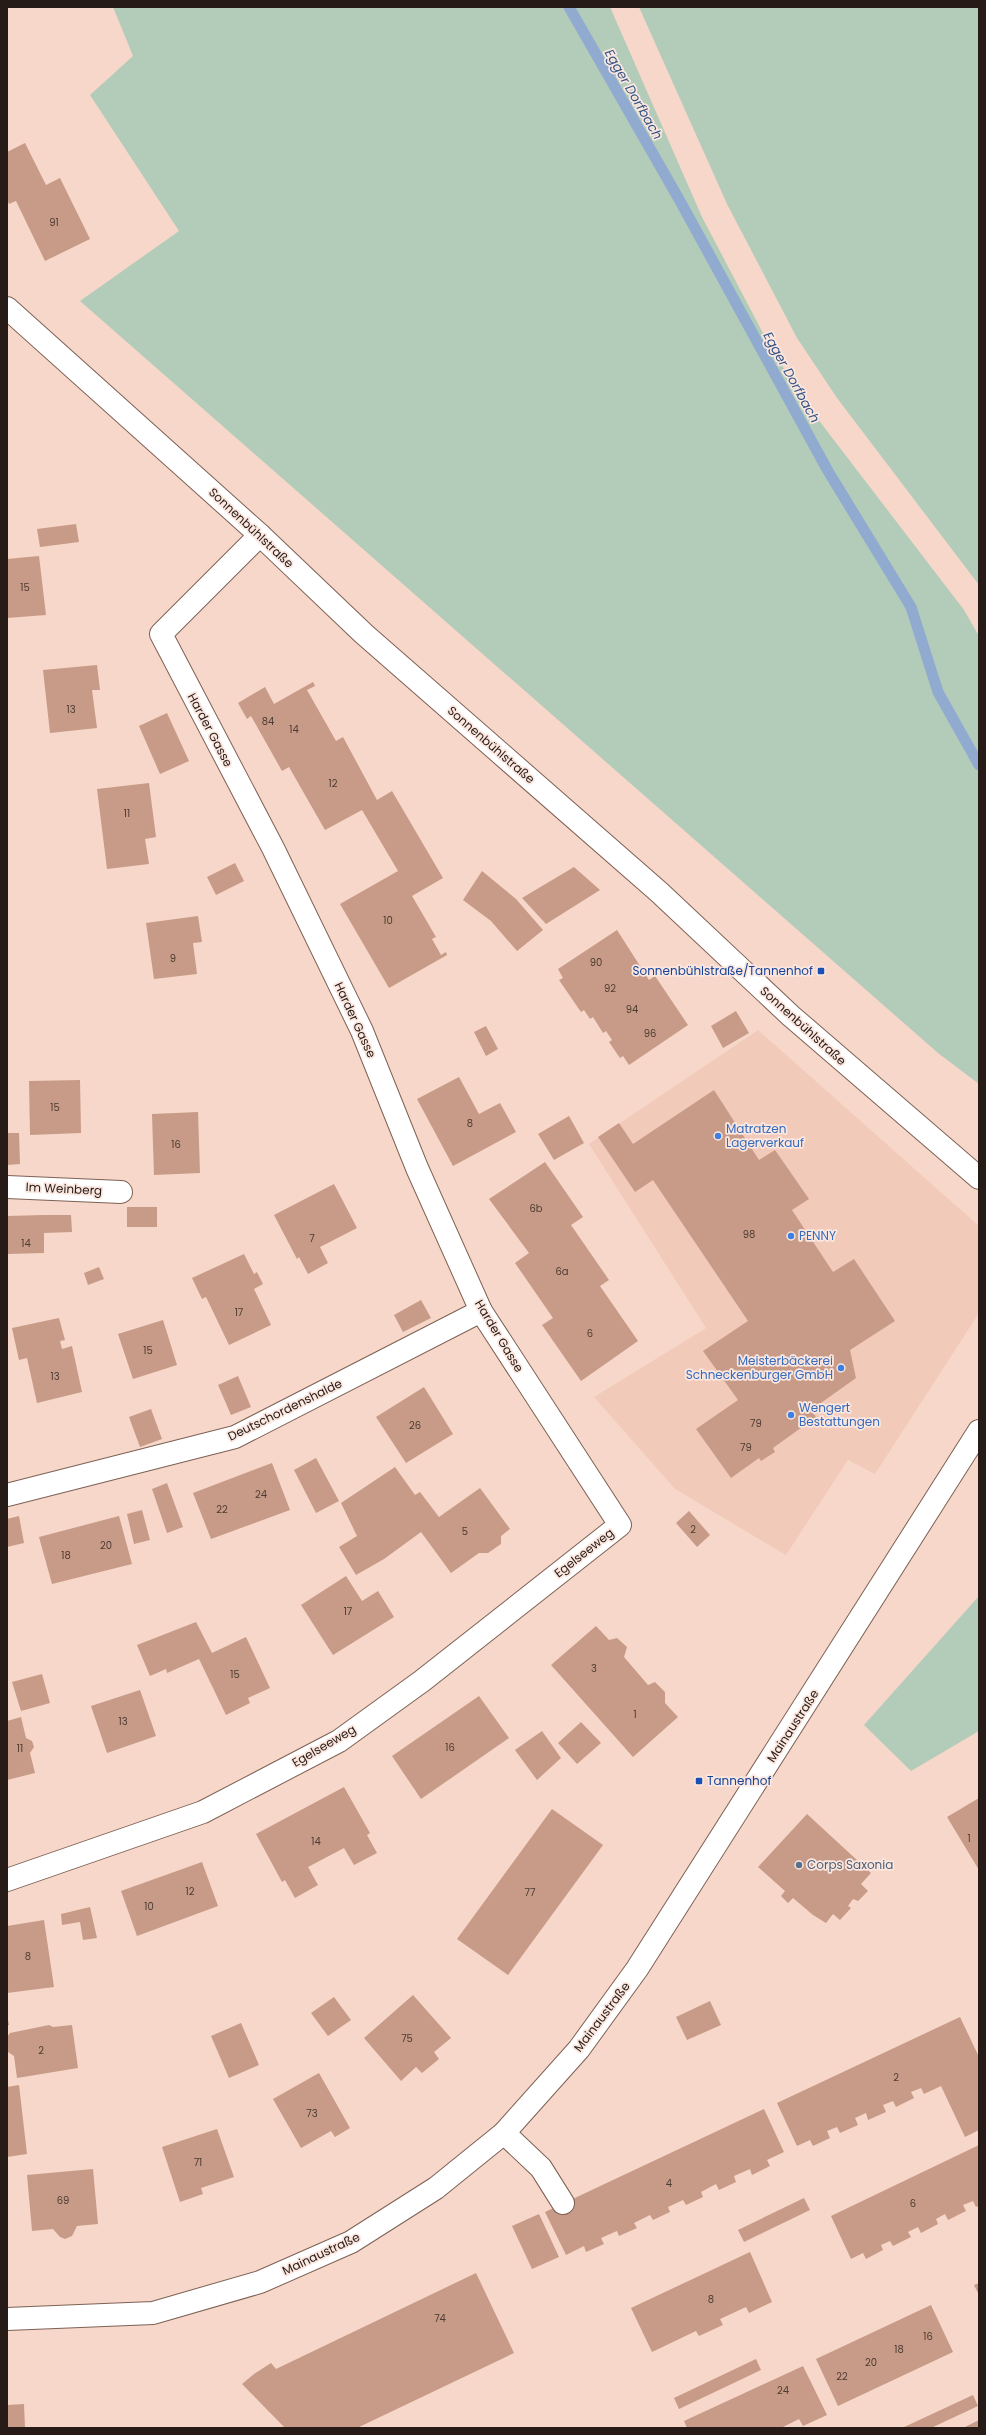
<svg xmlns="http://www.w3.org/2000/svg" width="986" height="2435" font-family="Poppins,sans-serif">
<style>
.built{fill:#f2caba}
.green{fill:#b3ccb9}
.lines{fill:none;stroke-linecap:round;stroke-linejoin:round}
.stream{stroke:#91abd0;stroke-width:11}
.building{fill:#c79b87}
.minor-casing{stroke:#7d6155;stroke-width:24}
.major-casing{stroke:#7d6155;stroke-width:24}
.minor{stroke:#fff;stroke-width:22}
.major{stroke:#fff;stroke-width:22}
.transit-dot{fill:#1a4fb4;stroke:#fbe7df;stroke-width:1.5}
.shop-dot{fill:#3f7fe0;stroke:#fbe7df;stroke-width:1.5}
.service-dot{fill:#5c6f8a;stroke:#fbe7df;stroke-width:1.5}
.labels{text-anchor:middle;stroke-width:3.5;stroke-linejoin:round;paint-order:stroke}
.number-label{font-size:10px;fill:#4e3b32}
.street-label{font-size:12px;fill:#261b16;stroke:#fbe7df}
.transit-label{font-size:12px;fill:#164399;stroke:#fbe7df;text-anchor:end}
.shop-label{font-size:12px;fill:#366cbe;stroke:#fbe7df;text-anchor:start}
.service-label{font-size:12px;fill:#4e5e75;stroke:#fbe7df;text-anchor:start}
.water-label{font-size:13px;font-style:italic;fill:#325586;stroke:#fbe7df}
</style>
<rect width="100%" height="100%" fill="#f7d7c9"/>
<polygon class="built" points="758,1030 979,1226 979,1313 875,1474 848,1460 786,1555 675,1489 594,1397 706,1328 589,1144"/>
<g class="green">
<polygon points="113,7 610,7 702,217 773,352 814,414 964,610 979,636 979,1084 938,1053 80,301 179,231 90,95 133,56"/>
<polygon points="639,7 979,7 979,585 837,398 797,338 727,204"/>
<polygon points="979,1596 979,1731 911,1771 864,1725"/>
</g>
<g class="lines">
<polyline class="stream" points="569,7 680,201 828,471 911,607 938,692 979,765"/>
</g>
<g class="building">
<polygon points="25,143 46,185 60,178 90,239 45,261 16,201 9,204 7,199 7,152"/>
<polygon points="76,524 79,542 40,547 37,529"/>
<polygon points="39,556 46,615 7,618 7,559"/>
<polygon points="97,665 100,690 92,690 97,728 50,733 43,670"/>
<polygon points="313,682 315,686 307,690 336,741 343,737 377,800 392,791 443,878 412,896 436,937 432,939 441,955 446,952 447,955 389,988 340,904 398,871 362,810 325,830 289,767 282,771 251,716 247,719 238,703 265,687 274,704"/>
<polygon points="167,713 189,761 160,774 139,726"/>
<polygon points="149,783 156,837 145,839 149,864 107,869 97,789"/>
<polygon points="235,863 244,881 216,895 207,877"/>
<polygon points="574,867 600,890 546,924 522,898"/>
<polygon points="482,871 516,899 543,930 517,951 491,921 463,900"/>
<polygon points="198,916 202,942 193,943 197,974 154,979 146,923"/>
<polygon points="617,930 649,980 655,976 688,1025 629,1065 623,1056 620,1058 609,1042 612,1040 606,1031 603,1033 593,1017 590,1019 584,1010 581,1012 559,980 563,978 558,969"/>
<polygon points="736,1011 749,1033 723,1048 711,1026"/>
<polygon points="486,1026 498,1049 486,1056 474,1032"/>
<polygon points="459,1077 479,1114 500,1103 516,1132 453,1166 417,1099"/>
<polygon points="80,1080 81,1133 30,1135 29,1081"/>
<polygon points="714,1090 759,1160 775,1150 809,1199 792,1210 833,1272 854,1259 895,1321 850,1350 856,1378 811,1410 816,1417 773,1448 775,1452 761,1461 759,1458 731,1478 696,1429 738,1400 703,1351 748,1321 653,1180 635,1192 598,1137 619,1123 633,1144"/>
<polygon points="198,1112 200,1173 154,1175 152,1114"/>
<polygon points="569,1116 584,1143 554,1160 538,1134"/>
<polygon points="7,1133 19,1133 20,1164 7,1165"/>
<polygon points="545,1162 583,1217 571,1225 609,1280 600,1286 638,1341 581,1381 542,1325 553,1318 515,1263 529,1253 489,1199"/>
<polygon points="334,1184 357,1228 320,1247 328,1263 308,1274 299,1257 297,1259 274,1215"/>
<rect x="127" y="1207" width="30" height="20"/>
<polygon points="44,1215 71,1215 72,1232 44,1233 44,1253 7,1254 7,1216"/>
<polygon points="244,1254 254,1274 257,1272 263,1284 254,1289 271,1325 229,1345 206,1297 202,1299 192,1278"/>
<polygon points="99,1267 104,1279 88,1285 84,1273"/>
<polygon points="421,1300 431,1318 403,1332 394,1315"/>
<polygon points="59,1318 65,1340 60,1341 62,1349 72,1346 82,1392 37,1403 27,1358 19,1360 12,1328"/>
<polygon points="163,1320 177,1365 133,1379 118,1334"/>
<polygon points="238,1376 251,1407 231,1415 218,1385"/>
<polygon points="424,1387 453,1434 406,1463 376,1417"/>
<polygon points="151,1409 162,1439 140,1447 129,1417"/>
<polygon points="316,1458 339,1501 316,1513 294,1470"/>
<polygon points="272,1463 290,1510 211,1539 193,1493"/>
<polygon points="395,1467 415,1495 420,1492 439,1517 480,1488 510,1529 501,1536 501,1544 488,1553 479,1553 451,1573 421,1532 384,1559 356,1575 339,1547 357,1536 341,1503"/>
<polygon points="167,1483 183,1527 167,1533 152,1489"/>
<polygon points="142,1510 150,1540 134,1544 127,1514"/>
<polygon points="689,1511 710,1535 697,1547 676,1523"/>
<polygon points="19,1516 24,1543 7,1547 7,1519"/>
<polygon points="119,1516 132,1564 52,1584 39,1537"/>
<polygon points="346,1576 362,1601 378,1591 394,1617 333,1655 301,1605"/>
<polygon points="196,1622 212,1653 246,1637 270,1688 248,1698 250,1703 226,1715 199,1659 167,1673 166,1669 150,1676 137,1645"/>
<polygon points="596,1626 609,1640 617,1638 627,1647 624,1657 648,1685 655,1682 665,1692 665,1703 678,1717 633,1757 551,1665"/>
<polygon points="42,1674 50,1703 21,1711 12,1682"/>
<polygon points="140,1690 156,1736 107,1753 91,1706"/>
<polygon points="479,1696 509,1738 421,1799 392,1756"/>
<polygon points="21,1717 26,1738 32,1741 34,1747 30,1753 35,1773 7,1780 7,1721"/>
<polygon points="581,1722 601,1743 577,1764 558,1743"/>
<polygon points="542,1731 561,1758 537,1780 515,1750"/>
<polygon points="344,1787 370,1833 367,1835 377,1853 354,1865 344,1848 308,1867 318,1885 295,1898 285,1880 282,1882 256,1834"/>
<polygon points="979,1798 979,1870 947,1817"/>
<polygon points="552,1809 603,1845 508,1975 457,1939"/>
<polygon points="807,1814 871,1873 861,1884 868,1891 858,1901 853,1899 848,1906 851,1908 840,1920 833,1914 826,1923 813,1915 793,1898 788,1903 781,1896 785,1891 758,1867"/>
<polygon points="202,1862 218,1906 137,1936 121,1891"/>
<polygon points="90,1907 97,1938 83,1940 80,1922 62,1925 61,1914"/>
<polygon points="44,1920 54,1987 7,1993 7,1926"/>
<polygon points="413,1995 451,2038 434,2052 439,2059 422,2073 416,2067 401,2081 364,2038"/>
<polygon points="334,1997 351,2020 328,2036 311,2013"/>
<polygon points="710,2001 721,2025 687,2040 676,2017"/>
<polygon points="7,2015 9,2025 7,2025"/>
<polygon points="960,2017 979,2057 979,2130 965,2137 941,2086 924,2094 921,2088 911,2092 914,2098 896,2107 893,2101 883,2105 886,2112 868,2120 866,2113 855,2118 858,2125 840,2133 837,2127 827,2131 830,2138 813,2146 810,2140 797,2146 777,2103"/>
<polygon points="241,2023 259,2065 229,2078 211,2036"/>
<polygon points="49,2025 53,2027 72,2025 78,2068 17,2078 14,2056 8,2052 7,2037 10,2033"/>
<polygon points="319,2073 350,2128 335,2137 331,2131 301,2148 273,2099"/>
<polygon points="19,2085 27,2154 7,2157 7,2087"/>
<polygon points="764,2109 784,2152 767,2160 770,2166 752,2175 750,2169 734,2176 736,2182 719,2190 716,2184 701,2192 703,2197 686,2205 683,2200 668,2207 670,2212 653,2220 650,2215 634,2223 637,2228 619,2236 617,2231 601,2238 604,2244 586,2252 584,2246 566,2255 545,2212"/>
<polygon points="217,2129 234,2177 201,2188 203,2194 180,2202 162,2147"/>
<polygon points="979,2145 979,2206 976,2207 973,2201 963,2205 966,2211 948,2220 945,2214 936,2219 938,2224 921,2233 918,2227 908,2232 911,2237 893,2246 890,2241 881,2245 883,2250 866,2259 863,2253 851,2259 831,2216"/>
<polygon points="93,2169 98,2224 77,2226 72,2236 65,2239 60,2237 53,2229 32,2231 27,2175"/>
<polygon points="804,2198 810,2210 744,2242 738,2230"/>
<polygon points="539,2214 559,2257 532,2269 512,2226"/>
<polygon points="750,2252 772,2302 749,2313 746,2307 720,2319 723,2325 699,2336 696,2331 652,2352 631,2308"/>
<polygon points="476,2273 514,2353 357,2428 285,2428 242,2384 254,2374 271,2363 276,2369"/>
<polygon points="979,2283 979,2295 974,2285"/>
<polygon points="931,2305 953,2352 838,2406 816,2359"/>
<polygon points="756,2359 761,2370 679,2409 674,2398"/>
<polygon points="803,2366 827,2415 803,2426 799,2419 781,2428 687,2428 684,2421"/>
<polygon points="973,2395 978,2406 931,2428 902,2428"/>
<polygon points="24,2404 25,2428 7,2428 7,2405"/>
<polygon points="979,2420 979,2428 963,2428"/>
</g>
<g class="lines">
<defs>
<g id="minor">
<polyline points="7,308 260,535 364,634 659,892 791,1016 979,1178"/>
<polyline points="7,1187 121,1192"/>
<polyline points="7,1495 235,1437 481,1311"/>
<polyline points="7,1880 203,1812 339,1741 422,1681 620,1525 481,1311 417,1168 362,1031 273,848 161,634 260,535"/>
<polyline points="504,2133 541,2168 563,2203"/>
</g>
<polyline id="major" points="7,2319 153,2313 260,2282 351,2242 436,2188 504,2133 579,2049 637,1969 979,1431"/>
</defs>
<use href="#minor" class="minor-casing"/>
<use href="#major" class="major-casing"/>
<use href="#minor" class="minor"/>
<use href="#major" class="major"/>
</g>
<g class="transit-dot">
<rect x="817" y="967" width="8" height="8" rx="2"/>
<rect x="695" y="1777" width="8" height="8" rx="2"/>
</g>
<g class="shop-dot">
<circle cx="718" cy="1136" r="4"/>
<circle cx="791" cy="1236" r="4"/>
<circle cx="841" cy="1368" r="4"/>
<circle cx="791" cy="1415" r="4"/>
</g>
<circle class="service-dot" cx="799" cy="1865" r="4"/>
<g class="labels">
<g class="number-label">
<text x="54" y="226">91</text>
<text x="25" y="591">15</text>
<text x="71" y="713">13</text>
<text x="268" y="725">84</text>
<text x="294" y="733">14</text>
<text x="333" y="787">12</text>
<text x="127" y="817">11</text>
<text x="388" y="924">10</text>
<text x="173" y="962">9</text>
<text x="596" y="966">90</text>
<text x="610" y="992">92</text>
<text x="632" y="1013">94</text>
<text x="650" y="1037">96</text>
<text x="55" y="1111">15</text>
<text x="470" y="1127">8</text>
<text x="176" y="1148">16</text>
<text x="536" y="1212">6b</text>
<text x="749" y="1238">98</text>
<text x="312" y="1242">7</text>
<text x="26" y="1247">14</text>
<text x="562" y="1275">6a</text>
<text x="239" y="1316">17</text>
<text x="590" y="1337">6</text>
<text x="148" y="1354">15</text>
<text x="55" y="1380">13</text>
<text x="756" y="1427">79</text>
<text x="415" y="1429">26</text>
<text x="746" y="1451">79</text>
<text x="261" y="1498">24</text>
<text x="222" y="1513">22</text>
<text x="693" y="1533">2</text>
<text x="465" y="1535">5</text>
<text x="106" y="1549">20</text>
<text x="66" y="1559">18</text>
<text x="348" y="1615">17</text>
<text x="594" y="1672">3</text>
<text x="235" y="1678">15</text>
<text x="635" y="1718">1</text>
<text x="123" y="1725">13</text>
<text x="450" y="1751">16</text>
<text x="20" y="1752">11</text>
<text x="969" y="1842">1</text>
<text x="316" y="1845">14</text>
<text x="190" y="1895">12</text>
<text x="530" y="1896">77</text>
<text x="149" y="1910">10</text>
<text x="28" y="1960">8</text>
<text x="407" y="2042">75</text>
<text x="41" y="2054">2</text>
<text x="896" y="2081">2</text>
<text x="312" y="2117">73</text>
<text x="198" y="2166">71</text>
<text x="669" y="2187">4</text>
<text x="63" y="2204">69</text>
<text x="913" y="2207">6</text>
<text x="711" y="2303">8</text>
<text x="440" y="2322">74</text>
<text x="928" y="2340">16</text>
<text x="899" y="2353">18</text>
<text x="871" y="2366">20</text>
<text x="842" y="2380">22</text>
<text x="783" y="2394">24</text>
</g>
<g class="street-label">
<text transform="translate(251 528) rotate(43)" y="4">Sonnenbühlstraße</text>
<text transform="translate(210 730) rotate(62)" y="4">Harder Gasse</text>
<text transform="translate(491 745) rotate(41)" y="4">Sonnenbühlstraße</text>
<text transform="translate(355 1020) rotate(65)" y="4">Harder Gasse</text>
<text transform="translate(803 1026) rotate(42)" y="4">Sonnenbühlstraße</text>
<text transform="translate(64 1189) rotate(3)" y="4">Im Weinberg</text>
<text transform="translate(499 1336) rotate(59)" y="4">Harder Gasse</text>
<text transform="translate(285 1410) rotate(-26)" y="4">Deutschordenshalde</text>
<text transform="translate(584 1553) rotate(-38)" y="4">Egelseeweg</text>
<text transform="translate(793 1726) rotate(-57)" y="4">Mainaustraße</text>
<text transform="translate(324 1746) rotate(-30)" y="4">Egelseeweg</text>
<text transform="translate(602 2017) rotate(-53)" y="4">Mainaustraße</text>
<text transform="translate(321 2254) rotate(-25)" y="4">Mainaustraße</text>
</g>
<g class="transit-label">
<text x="813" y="975">Sonnenbühlstraße/Tannenhof</text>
<text x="707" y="1785" text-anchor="start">Tannenhof</text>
</g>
<g class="shop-label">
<text x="726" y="1133">Matratzen<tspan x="726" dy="14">Lagerverkauf</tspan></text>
<text x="799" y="1240">PENNY</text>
<text x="833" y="1365" text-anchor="end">Meisterbäckerei<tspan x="833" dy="14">Schneckenburger GmbH</tspan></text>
<text x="799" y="1412">Wengert<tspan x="799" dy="14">Bestattungen</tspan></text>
</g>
<g class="service-label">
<text x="807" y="1869">Corps Saxonia</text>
</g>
<g class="water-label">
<text transform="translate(634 94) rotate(60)" y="5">Egger Dorfbach</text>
<text transform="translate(792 377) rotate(61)" y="5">Egger Dorfbach</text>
</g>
</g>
<rect width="986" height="2435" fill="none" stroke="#261b16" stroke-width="16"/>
</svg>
